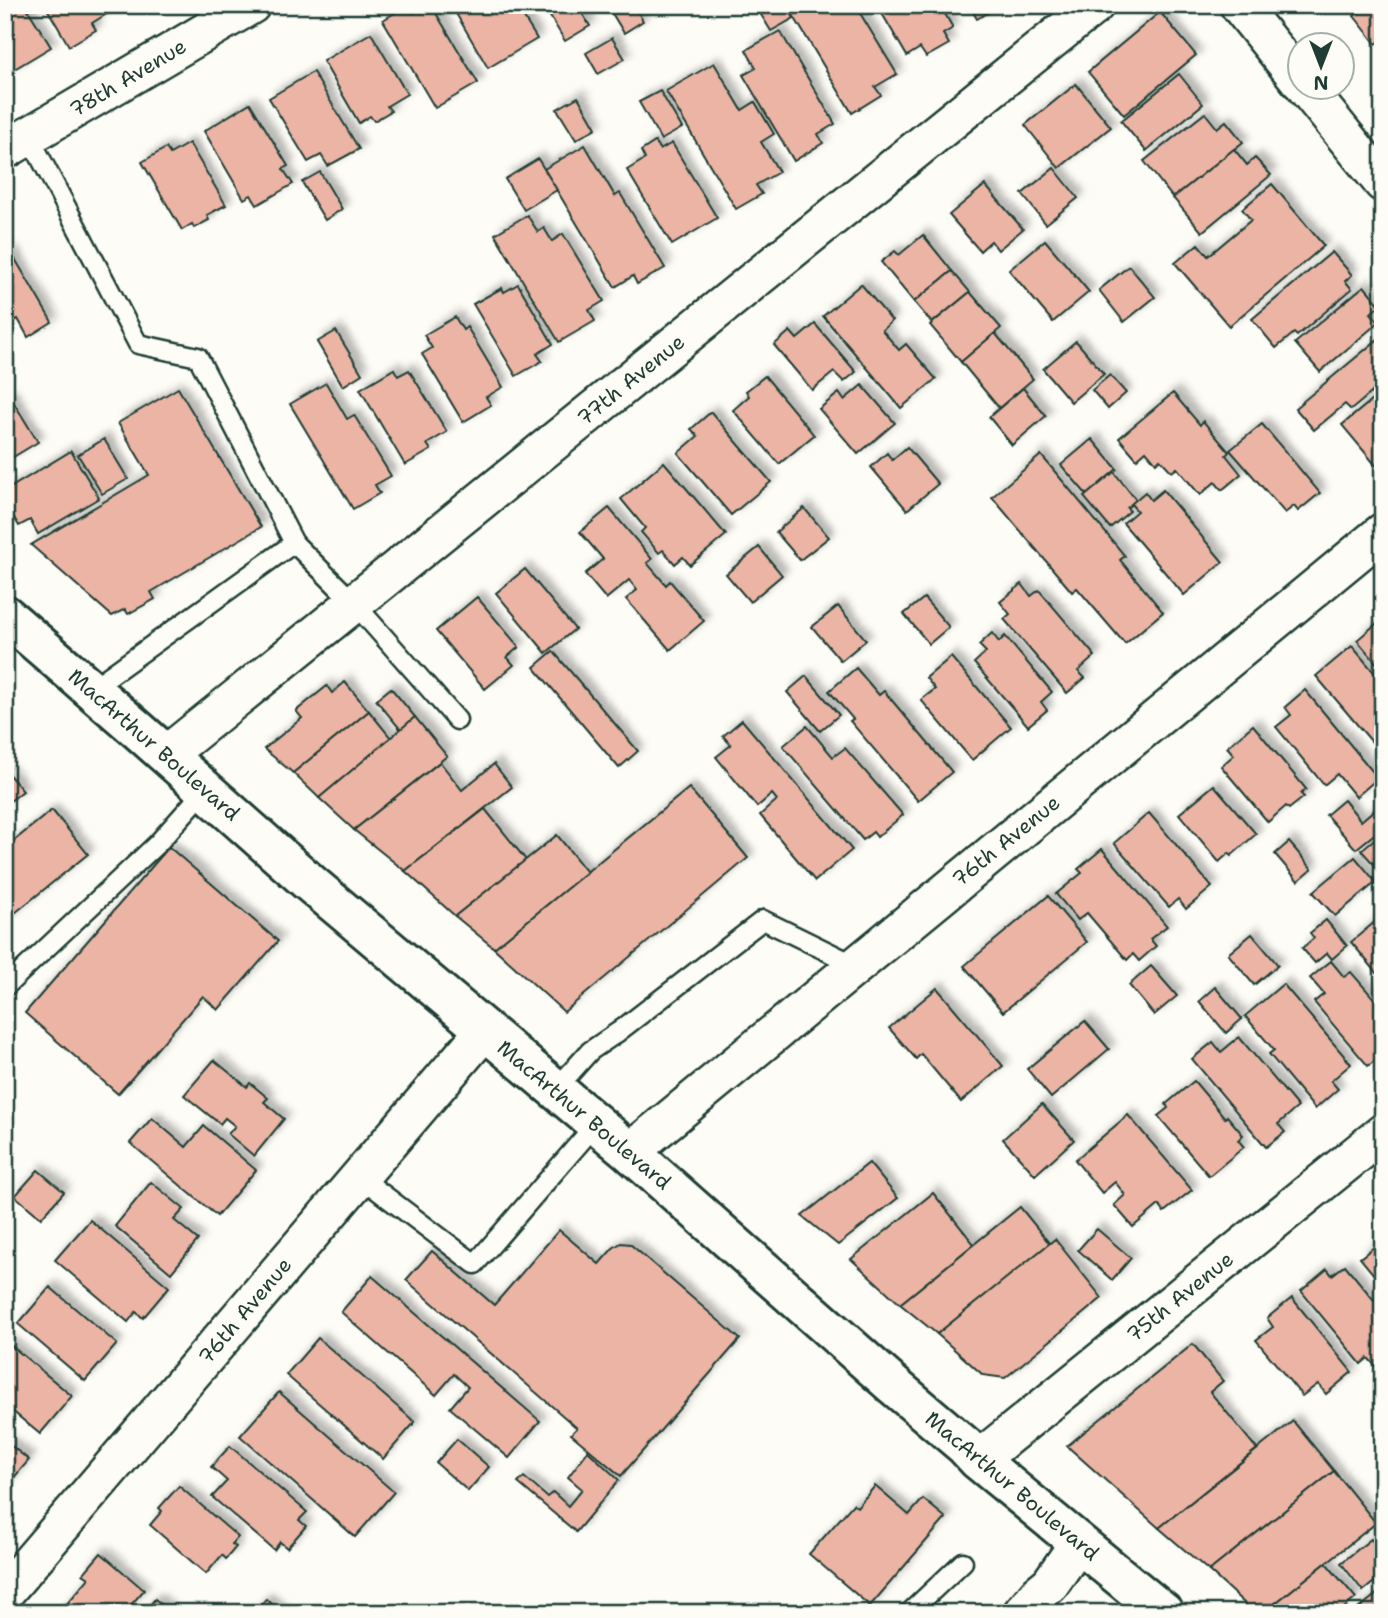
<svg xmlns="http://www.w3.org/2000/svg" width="1388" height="1618" font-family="'Shantell Sans',sans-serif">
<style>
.building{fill:#ecb4a4;stroke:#1f3d34;stroke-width:2;filter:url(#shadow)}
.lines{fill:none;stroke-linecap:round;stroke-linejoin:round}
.service-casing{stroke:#1f3d34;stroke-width:23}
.minor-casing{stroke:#1f3d34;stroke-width:42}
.secondary-casing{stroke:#1f3d34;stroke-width:44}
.service{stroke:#fdfcf7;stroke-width:18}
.minor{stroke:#fdfcf7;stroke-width:37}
.secondary{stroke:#fdfcf7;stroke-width:38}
.labels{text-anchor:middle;stroke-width:5;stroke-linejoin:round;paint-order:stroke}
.street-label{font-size:21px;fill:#1f3d34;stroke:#fdfcf7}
</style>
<defs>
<filter id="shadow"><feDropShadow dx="6" dy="-6" stdDeviation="3.5" flood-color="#0004"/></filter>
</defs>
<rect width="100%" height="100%" fill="#fdfcf7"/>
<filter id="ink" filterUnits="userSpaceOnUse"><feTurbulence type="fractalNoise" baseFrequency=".0143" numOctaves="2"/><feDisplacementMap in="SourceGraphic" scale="14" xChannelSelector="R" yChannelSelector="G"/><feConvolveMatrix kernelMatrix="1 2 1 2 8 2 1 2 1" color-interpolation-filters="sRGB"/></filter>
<g filter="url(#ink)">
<g class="building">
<polygon points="5,5 25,5 51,47 6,74"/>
<polygon points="45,5 106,5 110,12 92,23 96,30 69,46"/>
<polygon points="408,5 413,13 427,5 431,5 478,83 435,108 383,20"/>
<polygon points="451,5 516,5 537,39 488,68"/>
<polygon points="543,5 595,5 582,13 590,26 565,41"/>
<polygon points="607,5 634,5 643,21 624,33"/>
<polygon points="755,5 787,5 794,18 771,31"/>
<polygon points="787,5 836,5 836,7 839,5 855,5 897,74 875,87 881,95 852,113"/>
<polygon points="877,5 940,5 953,28 943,34 949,44 926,57 920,48 907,56"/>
<polygon points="969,5 1001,5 977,19"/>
<polygon points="1368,5 1383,5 1383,39 1376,44 1354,16"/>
<polygon points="1160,12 1196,55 1124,115 1088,72"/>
<polygon points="780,31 835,124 818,134 823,143 794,161 743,75 756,68 746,50"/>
<polygon points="371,33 407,94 387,106 391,111 374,121 370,116 359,123 323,61"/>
<polygon points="612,38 625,59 598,74 586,53"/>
<polygon points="714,63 742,110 755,102 774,134 761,142 779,172 756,185 762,194 736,209 666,91"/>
<polygon points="313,72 359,149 328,166 321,155 308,162 269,98"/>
<polygon points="1179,74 1203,104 1146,151 1121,121"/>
<polygon points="1076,84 1111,127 1059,168 1025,125"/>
<polygon points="660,91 682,128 661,140 639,102"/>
<polygon points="578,97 596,128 576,140 557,109"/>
<polygon points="250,103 288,166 283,169 293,184 257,205 251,195 244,199 204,131"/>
<polygon points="1205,113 1217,128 1226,121 1243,142 1173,198 1144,161"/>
<polygon points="655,142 660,150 672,143 717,218 672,245 627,170 645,159 641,151"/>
<polygon points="189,143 226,205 207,215 209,220 194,228 192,224 182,230 142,162 166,148 170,154"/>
<polygon points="585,145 615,196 620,193 665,268 637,284 633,276 615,287 544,169"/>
<polygon points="1234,149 1247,165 1255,158 1271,175 1202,232 1173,198"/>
<polygon points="538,159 557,190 524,210 505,179"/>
<polygon points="1054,168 1078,198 1046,224 1022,194"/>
<polygon points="320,172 342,209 325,220 302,182"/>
<polygon points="1272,184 1324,246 1229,326 1175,263 1198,244 1208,256 1251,220 1242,209"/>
<polygon points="985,185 1023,229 998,250 991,241 980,251 949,215"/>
<polygon points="527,215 538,232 544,228 552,241 563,234 604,301 589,310 595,321 559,342 495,234"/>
<polygon points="923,235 952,271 914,302 881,262 895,251 899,255"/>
<polygon points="1045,240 1089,292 1053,322 1009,270"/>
<polygon points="11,252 52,322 28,337 18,319 5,327 5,255"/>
<polygon points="1332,252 1352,275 1345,281 1352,289 1297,336 1294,333 1276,348 1252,319"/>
<polygon points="1129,266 1155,297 1124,322 1099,290"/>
<polygon points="952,271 970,292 932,323 914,302"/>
<polygon points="518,284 553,344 537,354 542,361 516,376 473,304 502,288 504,292"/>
<polygon points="861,284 892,321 882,330 899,350 906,344 936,379 901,408 823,316"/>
<polygon points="1364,286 1380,305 1371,313 1379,322 1320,372 1295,343"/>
<polygon points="970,292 1001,328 961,362 930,325"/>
<polygon points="455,317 463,330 467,327 503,387 486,397 491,405 463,422 422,354 432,348 424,335"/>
<polygon points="815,324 856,372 844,382 834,372 812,390 774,345 790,331 797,339"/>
<polygon points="336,331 362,374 343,386 317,342"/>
<polygon points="995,333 1033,379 999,408 961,362"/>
<polygon points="1383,335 1383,383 1351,410 1345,404 1314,430 1295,408"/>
<polygon points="1076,341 1104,374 1071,402 1043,369"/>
<polygon points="394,369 398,376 409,370 447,432 427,444 431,450 405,465 360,389"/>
<polygon points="1110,375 1126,393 1108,409 1092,390"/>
<polygon points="765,376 814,435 779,464 733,410 749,396 746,391"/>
<polygon points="326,383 347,419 354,415 391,476 375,485 380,493 353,509 290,404"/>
<polygon points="862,385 895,423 858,454 819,409 839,393 844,400"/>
<polygon points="178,388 261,527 151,592 155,599 128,614 125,609 112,616 31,545 149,475 118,423"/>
<polygon points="1023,388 1046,416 1012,445 989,417"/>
<polygon points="1383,391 1383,464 1378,468 1342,425"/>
<polygon points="1173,393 1200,425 1203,421 1229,452 1226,455 1241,474 1222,490 1215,482 1200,495 1177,468 1172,472 1160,459 1156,463 1146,451 1137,459 1119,438"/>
<polygon points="9,395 38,442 5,462 5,397"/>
<polygon points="711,412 771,482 731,515 678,453 698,436 691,429"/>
<polygon points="1262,424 1320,493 1298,511 1294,506 1285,513 1230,450"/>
<polygon points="104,439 128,479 102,494 78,455"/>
<polygon points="1092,439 1117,469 1087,495 1061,465"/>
<polygon points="907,447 938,484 907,510 871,467 887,453 892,460"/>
<polygon points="71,451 99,498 38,534 30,520 19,526 5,503 5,491"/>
<polygon points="1041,455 1125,556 1120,560 1163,612 1125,644 1077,588 1072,592 992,497"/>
<polygon points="664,462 726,535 690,565 683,557 675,564 663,550 659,553 641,532 645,528 621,499"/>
<polygon points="1114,472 1136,500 1127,508 1130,511 1110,528 1084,497"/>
<polygon points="1163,490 1223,562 1184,595 1123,523 1137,511 1131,504 1145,492 1151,500"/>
<polygon points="609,508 652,559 647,563 666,585 670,581 704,621 670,650 626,599 637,590 629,580 606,599 585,574 603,559 580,532"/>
<polygon points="804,508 829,537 800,560 776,532"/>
<polygon points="759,547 782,575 750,602 726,574"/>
<polygon points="525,569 575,629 546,653 496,593"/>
<polygon points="1022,584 1031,596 1039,590 1095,656 1078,671 1085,678 1067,693 1004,619 1010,614 1000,602"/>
<polygon points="477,597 519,647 507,657 514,665 485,689 436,631"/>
<polygon points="924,598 949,627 929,644 904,614"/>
<polygon points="838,606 866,640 841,661 812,627"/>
<polygon points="1383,618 1383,671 1357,640"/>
<polygon points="992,633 999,642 1005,636 1052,692 1041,702 1047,710 1028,726 974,663 986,652 979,645"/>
<polygon points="1352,646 1383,683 1383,743 1377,748 1316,676"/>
<polygon points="553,651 638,751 619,768 534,667"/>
<polygon points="951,657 1011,727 972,760 921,700 935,689 926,678"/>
<polygon points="856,668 879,695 884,691 952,772 918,801 850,721 853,719 829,691"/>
<polygon points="806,676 839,715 820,731 787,692"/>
<polygon points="345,682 369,711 293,773 264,749 302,718 296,711 327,686 332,693"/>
<polygon points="391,688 415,717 401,730 376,700"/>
<polygon points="1305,690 1378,778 1356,797 1337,774 1324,785 1276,727 1291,715 1285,707"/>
<polygon points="369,711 391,738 319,798 293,773"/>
<polygon points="415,717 447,756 354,830 319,798"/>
<polygon points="742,720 852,850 815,881 760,815 777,800 772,794 757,807 716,757 731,745 723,736"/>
<polygon points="1253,725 1306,789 1301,794 1304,797 1289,809 1286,806 1268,822 1221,766 1234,755 1227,747"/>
<polygon points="807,726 833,757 845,748 903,815 877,837 873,832 863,840 783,746"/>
<polygon points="440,762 462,790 494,764 512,787 405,871 354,830"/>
<polygon points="5,770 23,791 5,805"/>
<polygon points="1214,785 1256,834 1231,856 1229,853 1219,862 1179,814"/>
<polygon points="689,788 748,858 564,1012 494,948"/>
<polygon points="1344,800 1361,821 1374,810 1383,820 1383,827 1356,849 1326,815"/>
<polygon points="485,809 526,860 455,916 405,871"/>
<polygon points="52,810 88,854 5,921 5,848"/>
<polygon points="1149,813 1212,887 1186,909 1178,899 1169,907 1114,843"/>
<polygon points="1383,832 1383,865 1378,869 1361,850"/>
<polygon points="557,835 587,872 494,948 455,916"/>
<polygon points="1289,842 1312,869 1298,881 1275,854"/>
<polygon points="169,847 278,941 218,1010 203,996 118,1094 25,1013"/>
<polygon points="1102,849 1167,926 1150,939 1156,946 1139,961 1133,954 1127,960 1087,913 1078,920 1056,894 1082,873 1078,869"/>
<polygon points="1355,857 1376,882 1335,916 1313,892"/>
<polygon points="1048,896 1087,942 1003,1012 964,966"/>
<polygon points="1383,915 1383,980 1351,942"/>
<polygon points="1326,920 1347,946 1332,959 1327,953 1315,963 1302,948 1314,938 1310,933"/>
<polygon points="1252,934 1278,965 1254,985 1228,954"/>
<polygon points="1331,961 1344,977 1351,972 1383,1009 1383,1055 1368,1066 1314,1002 1324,994 1310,978"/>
<polygon points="1151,966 1177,996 1154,1015 1129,985"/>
<polygon points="1283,984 1351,1064 1331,1081 1338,1089 1315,1109 1269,1054 1274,1050 1245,1016"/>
<polygon points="1215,987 1242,1019 1226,1033 1199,1001"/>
<polygon points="937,988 1003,1066 961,1102 921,1054 916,1059 889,1028"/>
<polygon points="1085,1021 1109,1049 1051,1098 1027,1069"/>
<polygon points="1239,1037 1298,1107 1278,1124 1285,1132 1266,1147 1192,1059 1213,1042 1221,1052"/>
<polygon points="214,1060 247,1087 250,1083 268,1098 264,1102 284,1119 254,1156 228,1134 235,1126 225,1118 220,1124 184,1095"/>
<polygon points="1194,1081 1225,1118 1227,1116 1243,1135 1238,1140 1244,1147 1209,1176 1158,1116 1168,1108 1166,1104"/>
<polygon points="1042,1104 1074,1140 1035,1175 1003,1139"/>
<polygon points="1128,1115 1192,1190 1164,1212 1159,1205 1133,1227 1114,1205 1125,1195 1115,1182 1102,1193 1075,1160"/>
<polygon points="152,1118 186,1147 204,1126 256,1170 217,1216 130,1143"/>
<polygon points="869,1163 898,1198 838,1245 802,1216"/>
<polygon points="38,1170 64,1192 41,1218 15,1196"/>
<polygon points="151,1182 184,1209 174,1220 198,1240 171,1273 115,1226"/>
<polygon points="933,1193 974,1244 900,1304 851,1259"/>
<polygon points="1020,1207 1050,1244 937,1334 900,1304"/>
<polygon points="90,1220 169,1287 143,1318 136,1312 128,1322 55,1260"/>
<polygon points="1097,1229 1131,1258 1112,1280 1078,1250"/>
<polygon points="559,1230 599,1264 613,1248 621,1243 630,1244 740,1339 621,1476 571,1434 577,1428 406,1280 432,1251 494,1305"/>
<polygon points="1055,1239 1102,1298 1005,1378 983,1375 937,1334"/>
<polygon points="1383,1240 1383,1286 1360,1258"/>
<polygon points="1345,1265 1383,1311 1383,1371 1381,1372 1368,1358 1361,1364 1301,1291 1327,1269 1332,1275"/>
<polygon points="372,1276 540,1421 509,1458 450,1408 468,1387 454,1374 436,1395 341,1312"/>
<polygon points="50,1287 117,1344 85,1381 18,1324"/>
<polygon points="1292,1298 1352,1372 1326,1394 1318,1384 1302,1396 1256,1340 1273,1327 1267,1318"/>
<polygon points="318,1338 415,1422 383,1459 286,1375"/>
<polygon points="7,1342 72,1396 40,1434 5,1405 5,1344"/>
<polygon points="1193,1344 1223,1381 1210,1392 1257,1449 1159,1528 1067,1446"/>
<polygon points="279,1392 394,1492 355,1537 240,1436"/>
<polygon points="1293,1421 1334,1471 1209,1571 1159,1528"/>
<polygon points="457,1439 489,1467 468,1491 436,1463"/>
<polygon points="5,1441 29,1460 5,1488"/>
<polygon points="230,1446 307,1512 299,1520 306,1526 287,1548 280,1542 274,1550 212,1497 227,1481 211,1467"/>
<polygon points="588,1451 619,1480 576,1532 518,1483 524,1477 547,1497 553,1492 568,1506 582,1489 568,1477"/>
<polygon points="1334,1471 1376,1523 1263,1613 1255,1613 1209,1571"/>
<polygon points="179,1486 238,1537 232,1544 236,1547 226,1559 222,1555 206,1574 150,1525 162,1511 159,1508"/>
<polygon points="875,1486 909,1515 923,1499 946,1518 870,1606 809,1554 853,1504 857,1507"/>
<polygon points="1371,1539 1383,1555 1383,1575 1363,1591 1341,1563"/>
<polygon points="101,1553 144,1590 124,1613 59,1613 89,1578 83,1574"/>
<polygon points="1326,1563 1356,1598 1338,1613 1263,1613"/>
<polygon points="1383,1589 1383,1613 1353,1613"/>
<polygon points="155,1599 171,1613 143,1613"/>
<polygon points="266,1599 282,1613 253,1613"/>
</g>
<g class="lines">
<defs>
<g id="service">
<polyline points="29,136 138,344 198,357 294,543 91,689"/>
<polyline points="294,543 354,603 457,720"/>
<polyline points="5,987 158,843 205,790"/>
<polyline points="556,1089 590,1051 618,1032 763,920 855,965"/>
<polyline points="360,1177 475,1264 596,1124"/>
<polyline points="909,1613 963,1562"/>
</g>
<g id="minor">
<polyline points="1239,5 1300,81"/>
<polyline points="1306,88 1383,183"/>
<polyline points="5,150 251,5"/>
<polyline points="166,755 1095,5"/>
<polyline points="630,1152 1383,532"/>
<polyline points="978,1460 1383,1133"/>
<polyline points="5,1592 485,1030"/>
<polyline points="1022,1613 1039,1593 1050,1584 1078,1544"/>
</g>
<polyline id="secondary" points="5,615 138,730 310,883 630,1152 893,1385 965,1446 978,1460 1164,1613"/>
</defs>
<use href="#service" class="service-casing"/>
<use href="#minor" class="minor-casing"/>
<use href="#secondary" class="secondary-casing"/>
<use href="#service" class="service"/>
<use href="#minor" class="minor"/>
<use href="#secondary" class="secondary"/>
</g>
</g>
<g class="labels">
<g class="street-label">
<text transform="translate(128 78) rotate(-31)" y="7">78th Avenue</text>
<text transform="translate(631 380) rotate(-39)" y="7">77th Avenue</text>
<text transform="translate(154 745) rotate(41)" y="7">MacArthur Boulevard</text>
<text transform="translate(1006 841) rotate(-39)" y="7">76th Avenue</text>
<text transform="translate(584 1115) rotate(40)" y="7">MacArthur Boulevard</text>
<text transform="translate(1180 1297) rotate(-39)" y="7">75th Avenue</text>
<text transform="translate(245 1311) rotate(-50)" y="7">76th Avenue</text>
<text transform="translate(1012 1486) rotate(40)" y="7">MacArthur Boulevard</text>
</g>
</g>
<rect width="1388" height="1618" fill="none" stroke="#fdfcf7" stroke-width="28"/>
<rect x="14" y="14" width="1360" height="1590" fill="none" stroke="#1f3d34" stroke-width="2.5" filter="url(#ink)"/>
<g transform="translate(1321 66) rotate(180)"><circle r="33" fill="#fdfcf7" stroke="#a4b0a9" stroke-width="2"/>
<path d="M0-5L12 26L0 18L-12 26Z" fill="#1f3d34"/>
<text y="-10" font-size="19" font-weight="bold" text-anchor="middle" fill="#1f3d34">N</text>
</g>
</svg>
